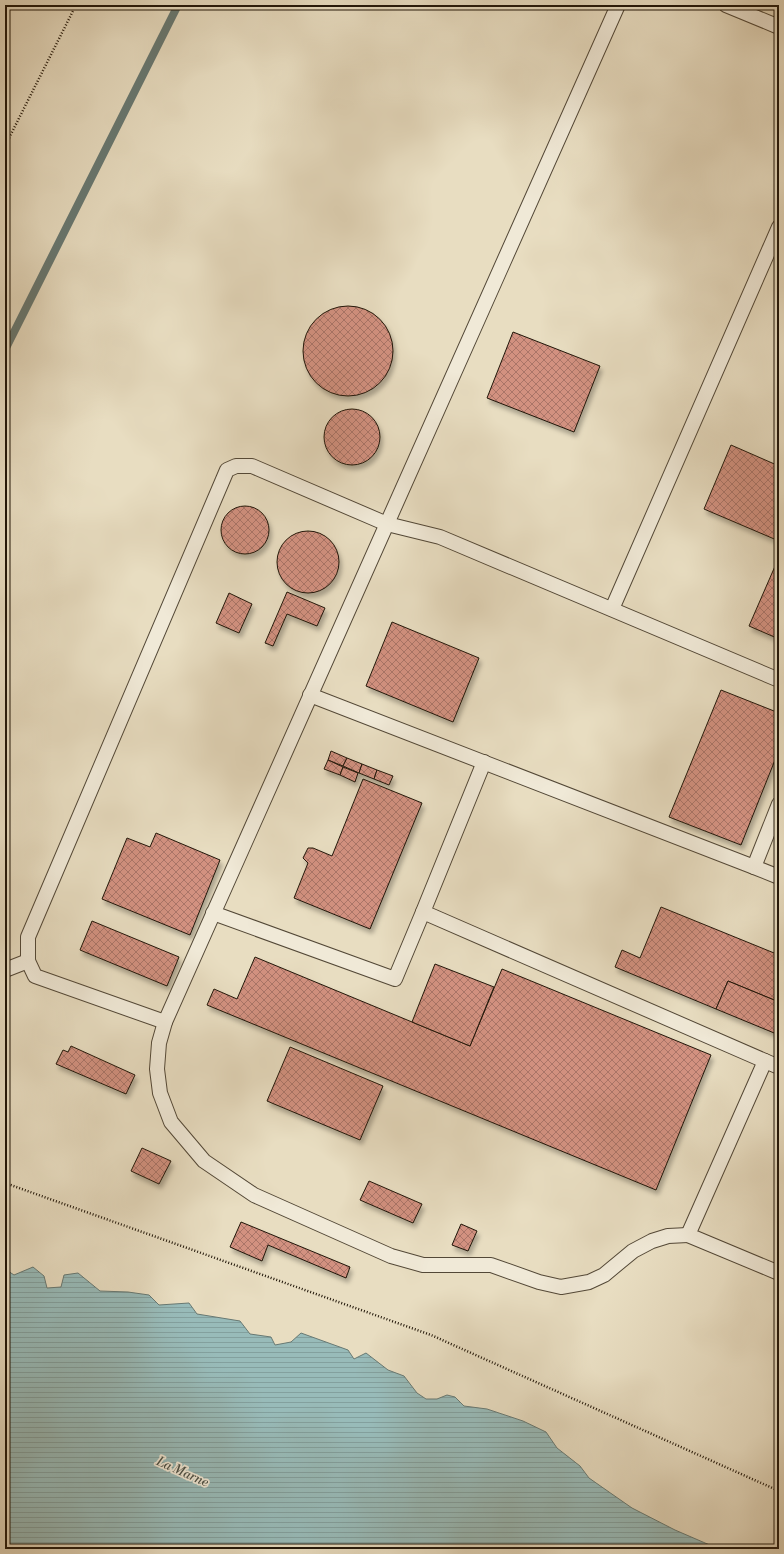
<svg xmlns="http://www.w3.org/2000/svg" width="784" height="1554" font-family="'Libre Bodoni',serif">
<style>
.water{fill:url(#water-rules);stroke:#687973}
.lines{fill:none;stroke-linecap:round;stroke-linejoin:round}
.stream{stroke:#687973;stroke-width:8}
.building{fill:url(#building-cross-hatch);stroke:#211609;filter:url(#shadow)}
.service-casing{stroke:#534837;stroke-width:16}
.path{stroke:#211609;stroke-width:2.5;stroke-dasharray:1 2;stroke-linecap:butt}
.service{stroke:#f0e9d7;stroke-width:14}
.labels{text-anchor:middle;stroke-width:3.5;stroke-linejoin:round;paint-order:stroke}
.water-label{font-size:13px;font-style:italic;fill:#4b5047;stroke:#f0e9d7}
</style>
<defs>
<pattern id="water-rules" width="6" height="5" patternUnits="userSpaceOnUse"><rect width="6" height="5" fill="#98bbb9"/><path d="M0 2.5h6" fill="none" stroke="#83a09e"/></pattern>
<pattern id="building-cross-hatch" width="8" height="8" patternUnits="userSpaceOnUse"><rect width="8" height="8" fill="#d29180"/><path d="M0 0l8 8M0 8l8-8" fill="none" stroke="#aa7567"/></pattern>
<filter id="shadow"><feDropShadow dx="2.5" dy="4.5" stdDeviation="2" flood-color="#0004"/></filter>
</defs>
<rect width="100%" height="100%" fill="#e8ddc1"/>
<filter id="stains"><feTurbulence type="fractalNoise" baseFrequency=".005" numOctaves="4"/><feColorMatrix values="0 0 0 0 .2 0 0 0 0 .09 0 0 0 0 .02 0 0 0 .5 -.17"/></filter>
<radialGradient id="worn" r=".72"><stop offset=".6" stop-color="#630" stop-opacity="0"/><stop offset="1" stop-color="#630" stop-opacity=".3"/></radialGradient>
<polygon class="water" points="33,1267 44,1276 47,1288 61,1287 64,1275 78,1273 100,1291 128,1292 149,1295 159,1305 189,1303 197,1314 240,1321 250,1334 271,1337 275,1345 291,1342 301,1333 348,1350 354,1359 366,1353 388,1370 404,1376 417,1393 426,1399 437,1399 447,1395 455,1397 464,1406 487,1409 523,1421 546,1432 557,1448 580,1466 589,1478 609,1492 632,1508 675,1530 719,1549 5,1549 5,1269 14,1275"/>
<g class="lines">
<polyline class="stream" points="5,350 178,5"/>
</g>
<g class="building">
<circle cx="348" cy="351" r="45"/>
<polygon points="513,332 600,366 574,432 487,398"/>
<circle cx="352" cy="437" r="28"/>
<polygon points="731,445 779,466 779,541 704,509"/>
<circle cx="245" cy="530" r="24"/>
<circle cx="308" cy="562" r="31"/>
<polygon points="779,557 779,639 749,626"/>
<polygon points="287,592 325,608 317,626 287,614 273,646 265,643"/>
<polygon points="229,593 252,604 239,633 216,623"/>
<polygon points="392,622 479,658 453,722 366,686"/>
<polygon points="721,690 779,713 779,750 741,845 669,817"/>
<polygon points="331,751 347,758 343,766 328,760"/>
<polygon points="347,758 362,764 359,773 343,766"/>
<polygon points="328,760 343,767 340,775 324,769"/>
<polygon points="362,764 377,770 374,779 359,773"/>
<polygon points="343,767 358,773 355,782 340,775"/>
<polygon points="377,770 393,776 389,785 374,779"/>
<polygon points="363,779 422,803 370,929 294,898 308,863 303,858 308,848 313,848 332,856"/>
<polygon points="156,833 220,860 190,935 102,899 127,838 150,847"/>
<polygon points="661,907 779,955 779,1002 728,981 716,1009 615,967 622,950 640,958"/>
<polygon points="92,921 179,957 167,986 80,950"/>
<polygon points="255,957 470,1046 502,969 711,1055 656,1190 207,1005 214,989 237,999"/>
<polygon points="435,964 494,987 470,1046 412,1022"/>
<polygon points="728,981 779,1002 779,1035 716,1009"/>
<polygon points="71,1046 135,1075 126,1094 56,1064 63,1050 68,1052"/>
<polygon points="290,1047 383,1086 360,1140 267,1101"/>
<polygon points="142,1148 171,1161 159,1184 131,1171"/>
<polygon points="369,1181 422,1204 413,1223 360,1200"/>
<polygon points="241,1222 350,1267 346,1278 268,1245 262,1261 230,1247"/>
<polygon points="461,1224 477,1231 468,1251 452,1245"/>
</g>
<g class="lines">
<defs>
<g id="service">
<polyline points="618,5 165,1022 159,1043 157,1069 160,1093 171,1122 204,1161 254,1195 391,1256 423,1265 491,1265 539,1282 561,1287 589,1282 604,1275 633,1251 652,1241 668,1236 688,1235"/>
<polyline points="726,5 779,27"/>
<polyline points="612,609 779,227"/>
<polyline points="310,695 754,867 779,804"/>
<polyline points="484,762 423,912 765,1061"/>
<polyline points="754,867 779,877"/>
<polyline points="213,913 395,979 423,912"/>
<polyline points="5,970 28,961"/>
<polyline points="165,1022 35,976 28,961 28,937 227,470 236,466 252,466 387,524 440,537 779,680"/>
<polyline points="779,1067 765,1061 688,1235 779,1273"/>
</g>
</defs>
<use href="#service" class="service-casing"/>
<g class="path">
<polyline points="5,146 76,5"/>
<polyline points="5,1183 431,1335 779,1491"/>
</g>
<use href="#service" class="service"/>
</g>
<g class="labels">
<g class="water-label">
<text transform="translate(183 1471) rotate(24)" y="5">La Marne</text>
</g>
</g>
<rect width="784" height="1554" fill="none" stroke="#e8ddc1" stroke-width="20"/>
<rect x="6" y="6" width="772" height="1542" fill="none" stroke="#211609" stroke-width="2"/>
<rect x="10" y="10" width="764" height="1534" fill="none" stroke="#211609"/>
<rect width="100%" height="100%" filter="url(#stains)"/>
<rect width="100%" height="100%" fill="url(#worn)"/>
</svg>
